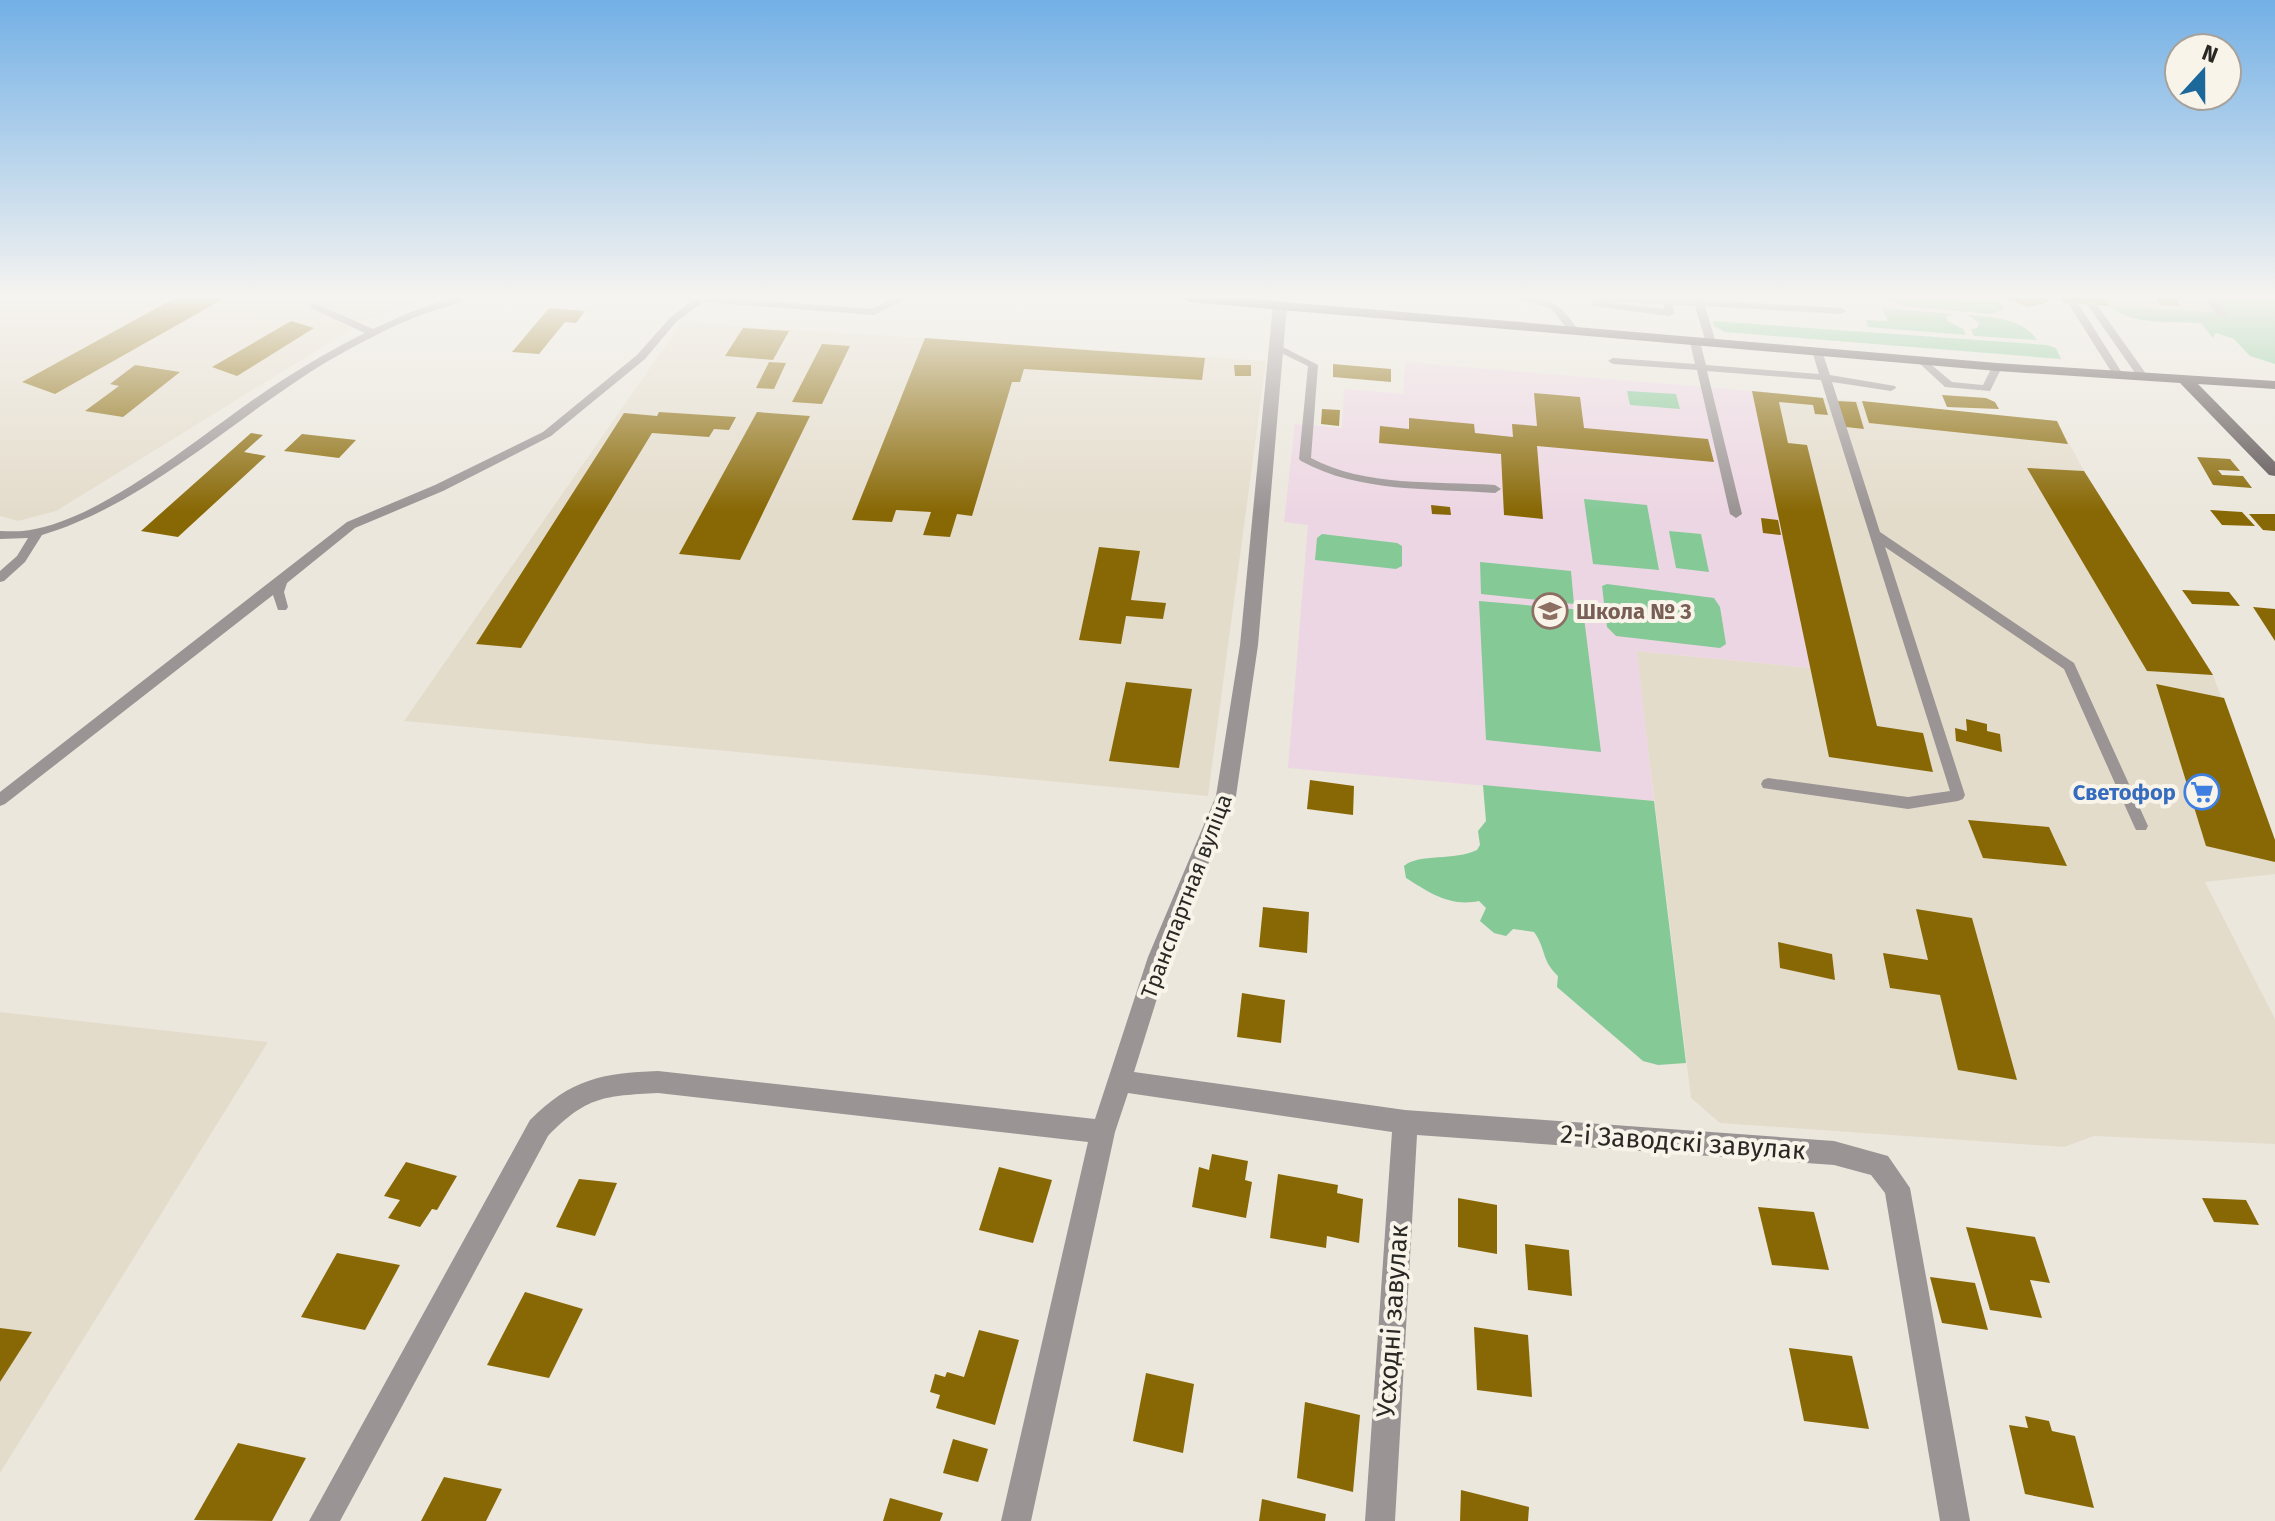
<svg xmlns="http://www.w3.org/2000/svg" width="2275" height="1521" font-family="'Fira Sans',sans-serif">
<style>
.built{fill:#e4dccb}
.education{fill:#edd6e3}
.green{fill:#85c997}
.building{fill:#886805}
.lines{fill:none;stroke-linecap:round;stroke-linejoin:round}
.service{fill:#9a9494;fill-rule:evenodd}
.minor{fill:#9a9494;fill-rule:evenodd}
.primary{fill:#5a5152;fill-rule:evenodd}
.labels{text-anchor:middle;stroke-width:8;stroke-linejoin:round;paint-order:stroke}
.education-label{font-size:22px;font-weight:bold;fill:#785e54;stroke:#f9f4ea;text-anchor:start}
.shop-label{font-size:22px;font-weight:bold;fill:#366cbe;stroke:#f9f4ea;text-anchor:end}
.street-label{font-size:22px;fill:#292824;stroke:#f9f4ea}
.near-street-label{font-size:26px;fill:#292824;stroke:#f9f4ea}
</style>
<rect width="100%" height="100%" fill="#ebe7dd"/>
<g class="built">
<polygon points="0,298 435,298 368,319 56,511 18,521 0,516"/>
<polygon points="1982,298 2205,298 2214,312 2092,304"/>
<polygon points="682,322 1266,361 1208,796 404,721"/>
<polygon points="1752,391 2057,421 2084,471 2213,675 2275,840 2275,874 2205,882 2275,1019 2275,1144 2094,1136 2064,1147 1720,1123 1691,1098 1636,651 1811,668"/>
<polygon points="0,1012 268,1042 0,1473"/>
</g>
<polygon class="education" points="1405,362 1752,391 1811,668 1637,651 1654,801 1288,768 1308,525 1284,522 1295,424 1342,428 1344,389 1403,394"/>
<g class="green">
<polygon points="1871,298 2001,301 2004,309 1991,314 1903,306 1886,299"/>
<path d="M 2205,298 L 2275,298 L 2275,364 L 2250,356 L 2234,339 L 2216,333 L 2213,338 L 2201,323 C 2173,321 2131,326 2110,306 L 2213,312 Z"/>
<polygon points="1882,308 1953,314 1947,316 1947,321 1963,329 1966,335 1868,327 1866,320 1888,321"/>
<path d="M 1968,315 C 1992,317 2023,318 2037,340 L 1974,336 L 1971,329 L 1977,328 L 1979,323 Z"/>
<polygon points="1713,321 2047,345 2056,348 2061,359 1725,332 1714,326"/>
<polygon points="1627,391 1676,394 1680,409 1630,405"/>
<polygon points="1584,499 1647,505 1659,570 1593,564"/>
<polygon points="1669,531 1701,534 1709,572 1676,568"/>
<polygon points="1322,534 1397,543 1402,546 1402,566 1396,569 1315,560 1317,538"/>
<polygon points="1480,562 1571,571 1574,604 1481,594"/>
<polygon points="1607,584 1714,598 1720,607 1726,644 1720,648 1616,636 1607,627 1602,586"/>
<polygon points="1479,601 1583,610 1601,752 1486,740"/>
<path d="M 1483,785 L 1654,801 L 1686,1063 L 1658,1065 L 1643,1061 L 1557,987 L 1558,976 C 1541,960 1546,948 1534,932 L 1513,929 L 1506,936 L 1494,933 L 1480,921 L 1486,908 L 1479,901 C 1450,907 1430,893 1406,878 L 1404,866 C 1419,853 1455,861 1477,850 L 1480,845 L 1478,831 L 1486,821 Z"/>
</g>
<g class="building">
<polygon points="175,298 225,298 55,394 22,382"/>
<polygon points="2005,298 2046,298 2049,302 2028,307"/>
<polygon points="2061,298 2105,298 2110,306 2064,303"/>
<polygon points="2156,298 2175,298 2181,306 2161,305"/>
<polygon points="549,308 585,311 576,323 565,322 539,354 512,352"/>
<polygon points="291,321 314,328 237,376 212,367"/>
<polygon points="743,328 789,331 773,360 725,356"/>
<polygon points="925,338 1100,351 1205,358 1202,380 1024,369 1020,382 1012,382 972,516 957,514 950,537 923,535 931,512 896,510 892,522 852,520"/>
<polygon points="822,344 850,346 822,404 792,402"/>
<polygon points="769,362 786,363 774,389 756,388"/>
<polygon points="1333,364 1391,369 1391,382 1333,377"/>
<polygon points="135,365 180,372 123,417 85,411 119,386 110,384"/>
<polygon points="1234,365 1251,365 1251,376 1235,376"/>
<polygon points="1752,391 1823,398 1828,415 1815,414 1813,405 1779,402 1788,443 1807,445 1877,726 1923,733 1933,772 1829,757"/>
<polygon points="1534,393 1580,397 1584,428 1708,439 1714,462 1537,446 1543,519 1504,515 1501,454 1379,443 1380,426 1409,429 1409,418 1474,424 1475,433 1513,437 1512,424 1537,426"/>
<polygon points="1942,395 1986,398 1995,402 1999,409 1947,407"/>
<polygon points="1837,401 1856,402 1864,429 1846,427"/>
<polygon points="1862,401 2057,421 2068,444 1869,423"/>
<polygon points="1322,409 1340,410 1339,426 1321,424"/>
<polygon points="659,412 736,417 729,430 714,429 709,437 652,433 521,648 476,644 624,413 657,416"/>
<polygon points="757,412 810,416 740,560 679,554"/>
<polygon points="251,433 263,435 244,452 266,456 178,537 141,531"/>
<polygon points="302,434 356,440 339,458 284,451"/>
<polygon points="2197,457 2230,459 2240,471 2218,470 2222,475 2243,476 2252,488 2213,485"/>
<polygon points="2027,468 2084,471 2213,675 2147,671"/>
<polygon points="1431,505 1450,507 1451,515 1432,514"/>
<polygon points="2210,510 2242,512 2255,526 2222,525"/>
<polygon points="2249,514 2275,514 2275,531 2263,530"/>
<polygon points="1761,518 1778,520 1781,535 1763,533"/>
<polygon points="1099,547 1140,551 1131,600 1166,603 1163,619 1126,616 1121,644 1079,640"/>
<polygon points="2182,590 2229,592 2240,606 2192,604"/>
<polygon points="2253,607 2275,609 2275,641"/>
<polygon points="1126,682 1192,689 1179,768 1109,761"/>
<polygon points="2156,684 2224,698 2275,840 2275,862 2206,846"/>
<polygon points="1966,719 1987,724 1987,731 2000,734 2002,752 1956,741 1955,728 1967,731"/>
<polygon points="1310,780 1354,786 1353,815 1307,809"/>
<polygon points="1968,820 2049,827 2067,866 1983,858"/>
<polygon points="1263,907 1309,912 1307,953 1259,947"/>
<polygon points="1916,909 1972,918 2017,1080 1958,1070 1940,995 1890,988 1883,953 1928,960"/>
<polygon points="1778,942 1832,954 1835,980 1780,968"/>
<polygon points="1242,993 1285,1000 1281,1043 1237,1037"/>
<polygon points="1212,1154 1248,1161 1245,1180 1252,1182 1246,1218 1192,1207 1199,1167 1209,1170"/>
<polygon points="406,1162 457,1176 437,1210 432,1209 420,1227 388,1218 400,1200 384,1196"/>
<polygon points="999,1167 1052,1180 1033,1243 979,1230"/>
<polygon points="1278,1174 1338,1185 1337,1193 1363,1199 1359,1243 1327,1236 1326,1248 1270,1238"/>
<polygon points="579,1179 617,1183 595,1236 556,1227"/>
<polygon points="1458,1198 1497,1205 1497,1254 1458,1247"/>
<polygon points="2202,1198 2246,1200 2259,1225 2214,1222"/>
<polygon points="1758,1207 1814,1212 1829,1270 1772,1265"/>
<polygon points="1966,1227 2035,1237 2050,1283 2030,1280 2042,1318 1990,1310"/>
<polygon points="1525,1244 1569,1250 1572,1296 1528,1290"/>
<polygon points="337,1253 400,1265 365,1330 301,1317"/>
<polygon points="1930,1277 1975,1283 1988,1330 1942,1323"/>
<polygon points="525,1292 583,1309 549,1378 487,1365"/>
<polygon points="1474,1327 1528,1335 1532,1397 1477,1390"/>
<polygon points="0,1328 32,1332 0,1382"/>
<polygon points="979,1330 1019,1340 995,1425 936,1408 940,1395 930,1392 935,1374 945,1377 947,1372 964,1377"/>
<polygon points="1789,1348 1852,1356 1869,1429 1804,1421"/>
<polygon points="1146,1373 1194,1384 1183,1453 1133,1441"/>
<polygon points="1305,1402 1360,1415 1353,1492 1297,1478"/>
<polygon points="2025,1416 2049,1421 2052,1431 2075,1436 2094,1508 2025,1494 2009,1425 2028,1428"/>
<polygon points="953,1439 988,1449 978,1482 943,1473"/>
<polygon points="238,1443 306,1458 272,1521 194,1520"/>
<polygon points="444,1477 502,1489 486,1521 421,1521"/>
<polygon points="1461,1490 1529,1507 1528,1521 1460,1521"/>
<polygon points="890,1498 943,1513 940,1521 883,1521"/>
<polygon points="1262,1499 1326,1514 1325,1521 1259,1521"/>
</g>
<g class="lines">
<g class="service">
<path d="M 452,298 L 467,298 C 454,306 436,309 421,315 C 389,327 358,344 328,361 C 235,417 146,504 42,535 L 25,562 L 4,581 L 0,582 L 0,571 L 17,556 L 28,538 L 0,539 L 0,531 C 10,531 21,532 30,530 C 102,518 190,444 250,402 C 287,376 325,353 365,333 L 311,308 L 311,304 L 317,304 L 373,329 L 413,311 Z"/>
<polygon points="679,298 725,298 872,309 894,298 907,298 874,315 703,302 676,322 645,359 551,436 443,491 355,528 287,583 284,592 288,607 286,610 278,610 273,595 5,804 0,806 0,792 347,522 435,485 543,432 637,355 670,318 692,301"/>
<path d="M 1513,298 C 1553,298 1557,301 1580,332 L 1571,334 L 1551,308 Z"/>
<path d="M 1596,298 L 1694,300 L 1693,298 L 1703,298 L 1704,300 L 1841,308 L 1846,311 L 1841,314 L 1705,306 L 1716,343 L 1711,346 L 1706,343 L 1695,306 L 1673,305 L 1674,313 L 1669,316 L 1593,306 L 1591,304 ZM 1603,302 L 1663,304 L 1664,309 Z"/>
<polygon points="2206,298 2216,298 2227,314 2225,316 2219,316"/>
<polygon points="2070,301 2078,303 2124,376 2123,378 2115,378 2114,376 2068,303"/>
<polygon points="2089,302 2095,302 2149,378 2148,380 2140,380 2087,304"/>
<polygon points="1695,339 1700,342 1706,365 1819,374 1812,351 1817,348 1822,351 1830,375 1895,386 1896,388 1891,391 1832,382 1880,532 2074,663 2148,826 2146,830 2136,830 2134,826 2064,669 1885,547 1965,795 1963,799 1958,801 1908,809 1763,788 1761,784 1763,780 1768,778 1908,797 1950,791 1821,380 1707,371 1742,514 1736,518 1730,514 1697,370 1613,364 1608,361 1613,358 1695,364 1690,342"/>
<path d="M 1277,344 L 1318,365 L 1311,458 C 1365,487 1435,481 1495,485 L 1501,489 L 1495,493 C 1431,488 1359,493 1301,461 L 1299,459 L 1308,366 L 1273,349 L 1272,347 Z"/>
<polygon points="1922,357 1952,382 1983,385 1993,365 2001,365 2002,367 1990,391 1945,387 1918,362 1917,360"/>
</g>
<path class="minor" d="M 1280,301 L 1287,305 L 1258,645 L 1236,796 L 1170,957 L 1134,1072 L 1405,1110 L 1834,1141 L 1888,1156 L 1910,1188 L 1970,1521 L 1940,1521 L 1885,1193 L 1871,1175 L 1834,1165 L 1417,1135 L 1395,1521 L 1365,1521 L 1392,1132 L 1128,1093 L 1115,1132 L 1031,1521 L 1001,1521 L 1088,1142 L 658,1093 C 604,1096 587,1096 548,1136 L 340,1521 L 309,1521 L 530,1120 C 571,1079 602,1073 658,1071 L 1095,1119 L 1148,957 L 1216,796 L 1240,645 L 1273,305 Z"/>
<polygon class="primary" points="1182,298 1239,298 1997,363 2275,381 2275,389 2198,384 2275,462 2275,476 2269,475 2180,383 1997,371 1189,302"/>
</g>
<linearGradient id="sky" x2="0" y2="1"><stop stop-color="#73b0e6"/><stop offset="0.58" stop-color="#f6f4f0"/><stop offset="1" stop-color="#f6f4f0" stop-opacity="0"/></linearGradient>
<rect width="2275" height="511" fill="url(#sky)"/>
<defs>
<symbol id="school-ring" viewBox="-11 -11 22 22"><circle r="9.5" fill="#f9f4ea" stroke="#8d6e63" stroke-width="1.5"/><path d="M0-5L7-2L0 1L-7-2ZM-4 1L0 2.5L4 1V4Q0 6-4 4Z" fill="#8d6e63"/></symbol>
<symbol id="supermarket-ring" viewBox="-11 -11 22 22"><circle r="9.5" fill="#f9f4ea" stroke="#3f7fe0" stroke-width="1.5"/><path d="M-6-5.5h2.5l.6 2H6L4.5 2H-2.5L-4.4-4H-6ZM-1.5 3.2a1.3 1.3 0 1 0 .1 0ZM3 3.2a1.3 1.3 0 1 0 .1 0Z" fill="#3f7fe0"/></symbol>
</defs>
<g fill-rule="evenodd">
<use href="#school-ring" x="1530" y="591" width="40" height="40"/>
<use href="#supermarket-ring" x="2182" y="772" width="40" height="40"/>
</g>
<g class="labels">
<g class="education-label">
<text x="1576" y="619">Школа № 3</text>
</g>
<g class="shop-label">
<text x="2176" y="800">Светофор</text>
</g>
<g class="street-label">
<text transform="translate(1186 896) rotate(-69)" y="8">Транспартная вуліца</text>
</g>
<g class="near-street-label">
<text transform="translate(1683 1142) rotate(4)" y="9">2-і Заводскі завулак</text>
<text transform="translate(1392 1321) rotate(-86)" y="9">Усходні завулак</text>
</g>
</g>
<g transform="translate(2203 72) rotate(21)"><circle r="38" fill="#f9f4ea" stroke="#a6a29b" stroke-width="2"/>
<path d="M0-6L14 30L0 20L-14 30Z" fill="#1d689b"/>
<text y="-12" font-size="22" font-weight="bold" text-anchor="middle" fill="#292824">N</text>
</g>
</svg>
